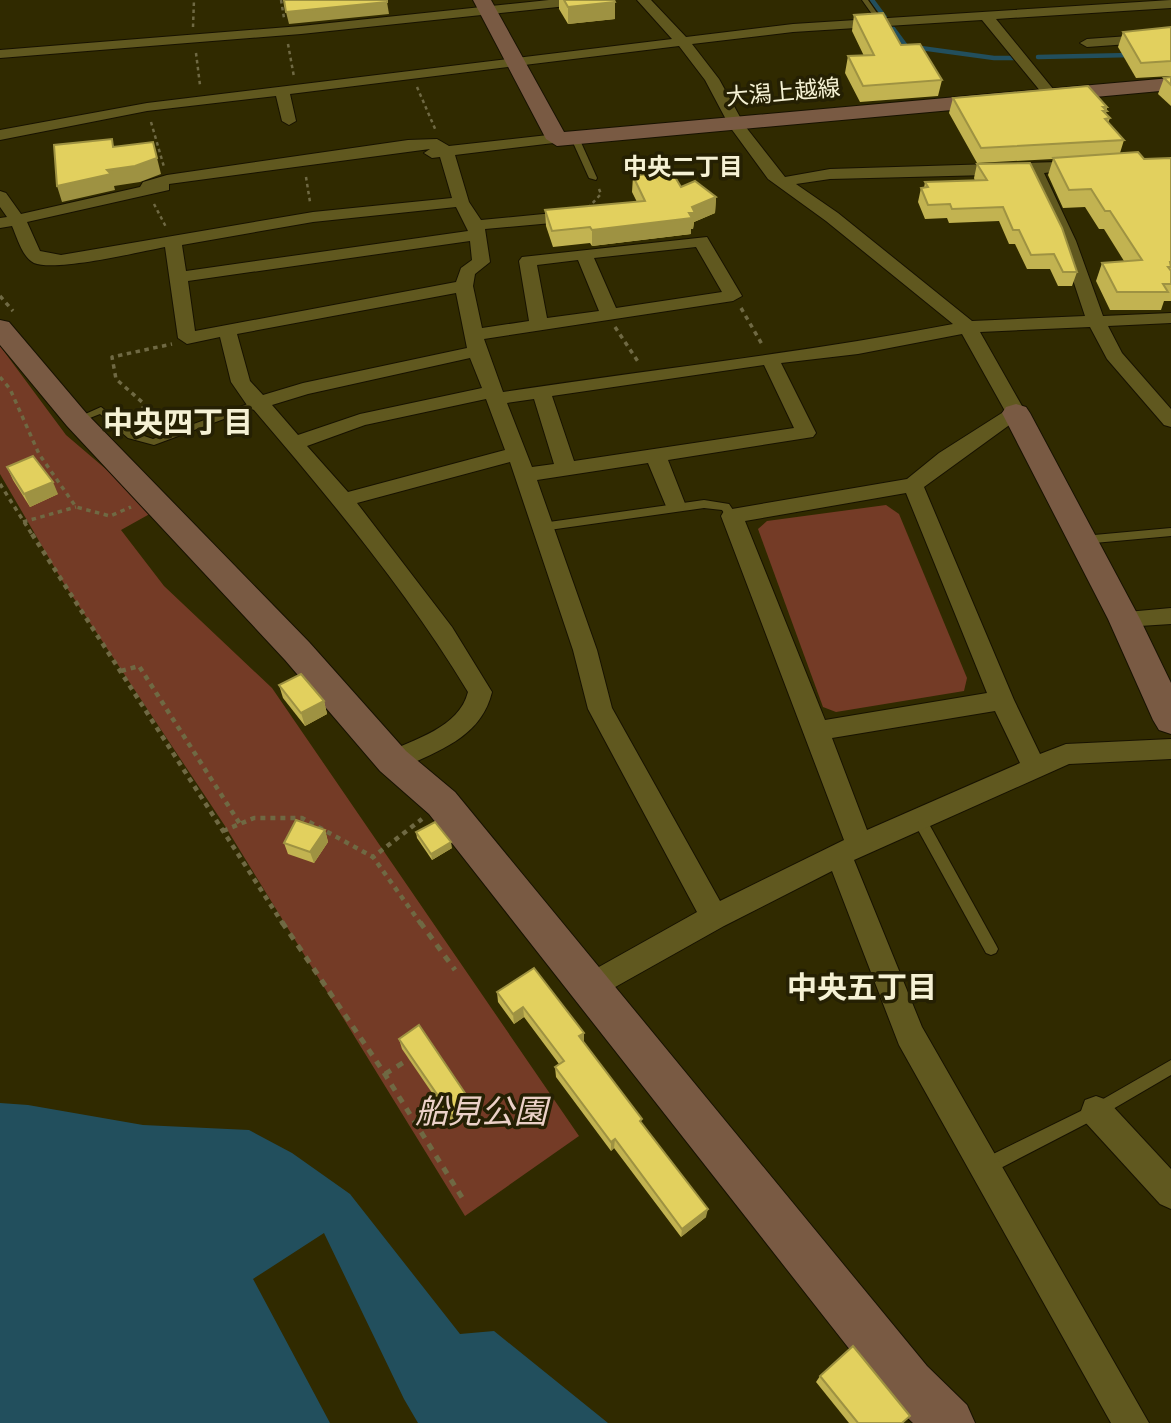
<svg xmlns="http://www.w3.org/2000/svg" width="1171" height="1423" font-family="Spectral,'Noto Sans JP',serif">
<style>
.green{fill:#743b26}
.water{fill:#224f5d}
.pier{fill:#302a00}
.lines{fill:none;stroke-linecap:round;stroke-linejoin:round}
.stream{stroke:#224f5d;stroke-width:4.5}
.lane-casing{stroke:#171200;stroke-width:2}
.street-casing{stroke:#171200;stroke-width:2}
.secondary-casing{stroke:#171200;stroke-width:2}
.path-far3{stroke:#6f6943;stroke-width:2.5;stroke-dasharray:3.5 3.5;stroke-linecap:butt}
.path-far2{stroke:#6f6943;stroke-width:3.5;stroke-dasharray:4.5 4.5;stroke-linecap:butt}
.path-far1{stroke:#6f6943;stroke-width:4.5;stroke-dasharray:5 5;stroke-linecap:butt}
.path{stroke:#6f6943;stroke-width:5;stroke-dasharray:7 7;stroke-linecap:butt}
.lane{fill:#60581f;fill-rule:evenodd}
.street{fill:#60581f;fill-rule:evenodd}
.secondary{fill:#795a43;fill-rule:evenodd}
.wall{fill:#c2b351}
.shaded-wall{fill:#9e9242}
.building{fill:#e2d05e;stroke:#9e9242;stroke-width:2}
.labels{text-anchor:middle;stroke-width:7;stroke-linejoin:round;paint-order:stroke}
.far-street-label{font-size:23px;fill:#f5f1d4;stroke:#252003}
.far-neighbourhood-label{font-size:24px;font-weight:bold;fill:#f5f1d4;stroke:#252003}
.neighbourhood-label{font-size:30px;font-weight:bold;fill:#f5f1d4;stroke:#252003}
.near-park-label{font-size:33px;font-style:italic;fill:#ecd1c8;stroke:#252003}
</style>
<rect width="100%" height="100%" fill="#302a00"/>
<g class="green">
<polygon points="0,346 66,435 155,511 121,530 164,586 272,688 579,1136 465,1216 225,826 63,582 0,474"/>
<polygon points="886,505 899,514 967,678 964,691 836,712 823,707 758,529 767,521"/>
</g>
<polygon class="water" points="0,1103 28,1105 143,1125 249,1130 292,1153 350,1194 460,1334 494,1331 608,1423 0,1423"/>
<polygon class="pier" points="324,1233 404,1399 418,1423 330,1423 253,1279"/>
<g class="lines">
<g class="stream">
<polyline points="872,0 906,46 994,58 1018,58"/>
<polyline points="1038,57 1132,55"/>
</g>
<defs>
<g id="lane">
<polygon points="862,0 868,0 884,23 883,24 879,24"/>
<polygon points="572,136 579,138 597,178 596,180 589,178 571,138"/>
<polygon points="256,401 259,402 259,406 154,445 128,438 100,414 77,423 72,420 101,407 135,433 153,439"/>
<polygon points="704,500 729,504 737,516 732,520 728,519 722,510 704,508 542,531 537,527 542,523"/>
<polygon points="1171,528 1171,536 1083,544 1078,540 1083,536"/>
<polygon points="919,814 924,815 996,945 998,949 996,953 991,955 986,953 912,819 914,815"/>
<polygon points="1171,1060 1171,1075 1101,1116 993,1172 987,1174 981,1172 979,1166 981,1160 1091,1106"/>
</g>
<g id="street">
<polygon points="549,0 593,0 586,4 301,34 0,58 0,50 301,26"/>
<path d="M 637,0 L 651,0 L 686,37 L 793,24 L 1171,0 L 1171,8 L 996,19 L 1058,95 L 1051,99 L 1046,98 L 982,20 L 793,32 L 692,44 L 719,79 L 745,126 L 785,177 L 830,169 L 1091,161 L 1091,167 L 1044,173 L 1076,241 L 1103,316 L 1171,313 L 1171,323 L 1108,326 L 1122,353 L 1171,409 L 1171,427 L 1164,425 L 1107,359 L 1090,327 L 980,332 L 1026,413 L 924,487 L 1014,700 L 1040,754 L 1066,744 L 1171,739 L 1171,759 L 1069,764 L 854,860 L 922,1027 L 1149,1423 L 1111,1423 L 899,1045 L 832,871 L 724,926 L 601,995 L 591,999 L 581,995 L 577,986 L 581,977 L 697,912 L 588,709 L 573,650 L 510,462 L 357,503 L 452,627 L 492,692 C 481,737 440,750 402,768 L 393,771 L 384,768 L 380,761 L 384,754 C 414,739 459,728 468,692 C 407,591 330,499 254,410 L 249,408 L 231,382 L 220,337 L 187,344 L 178,338 L 165,247 C 139,252 56,272 34,263 C 22,257 17,237 12,226 L 0,228 L 0,218 L 7,217 L 0,207 L 0,191 L 6,193 L 21,214 L 140,187 L 143,182 L 167,175 L 408,140 L 437,139 L 449,146 L 557,134 L 565,139 L 562,142 L 455,155 L 469,202 L 481,220 L 574,211 L 582,216 L 574,221 L 485,229 L 490,262 L 475,274 L 473,286 L 482,328 L 529,321 L 519,261 L 522,257 L 707,237 L 742,296 L 733,301 L 484,339 L 503,392 C 653,369 804,353 953,324 L 826,221 L 768,179 L 730,127 L 705,80 L 679,46 L 290,94 L 296,121 L 289,125 L 282,121 L 276,96 L 147,111 L 0,140 L 0,130 L 147,103 L 672,39 ZM 430,149 L 424,153 L 432,158 L 440,157 L 452,198 L 313,212 L 61,255 L 40,251 L 27,222 L 169,190 L 169,184 ZM 1028,174 L 1060,241 L 1085,316 L 972,321 L 838,213 L 796,184 L 830,179 ZM 456,207 L 468,231 L 186,271 L 182,245 L 313,222 ZM 470,241 L 472,260 L 461,268 L 456,282 L 195,331 L 188,281 ZM 696,247 L 722,292 L 616,308 L 594,258 ZM 578,260 L 599,311 L 547,318 L 537,265 ZM 456,293 L 467,348 L 303,383 L 263,395 L 250,381 L 237,334 ZM 962,334 L 1005,411 L 939,453 L 907,479 L 732,509 L 724,511 L 721,516 L 844,840 L 720,901 L 612,708 L 597,650 L 537,480 L 648,463 L 668,511 L 682,511 L 686,506 L 668,460 L 813,437 L 816,433 L 781,363 L 858,354 ZM 470,358 L 482,388 L 360,414 L 298,435 L 272,405 L 308,394 ZM 764,365 L 794,428 L 574,461 L 552,396 ZM 486,399 L 505,450 L 348,492 L 307,446 L 365,425 ZM 534,399 L 554,464 L 532,467 L 507,403 ZM 906,493 L 987,693 L 825,720 L 745,521 ZM 995,711 L 1020,763 L 867,830 L 832,738 Z"/>
<polygon points="1171,33 1171,41 1087,47 1080,43 1087,39"/>
<polygon points="1171,608 1171,624 1124,627 1116,625 1112,619 1116,613"/>
<polygon points="1096,1096 1107,1100 1171,1169 1171,1209 1160,1204 1085,1122 1081,1111 1085,1100"/>
</g>
<g id="secondary">
<polygon points="473,0 491,0 564,132 1171,78 1171,90 557,146 546,139"/>
<polygon points="0,320 9,322 87,414 309,642 406,751 455,792 927,1366 967,1405 975,1423 913,1423 891,1402 429,814 380,771 285,660 67,426 0,345"/>
<polygon points="1016,404 1026,407 1030,413 1140,619 1171,683 1171,734 1159,730 1153,720 1108,619 1002,413 1006,407"/>
</g>
</defs>
<use href="#lane" class="lane-casing"/>
<use href="#street" class="street-casing"/>
<use href="#secondary" class="secondary-casing"/>
<g class="path-far3">
<polyline points="281,0 284,18"/>
<polyline points="193,27 194,0"/>
<polyline points="288,44 294,77"/>
<polyline points="196,53 200,85"/>
<polyline points="417,87 436,131"/>
<polyline points="151,122 164,167"/>
<polyline points="306,177 310,202"/>
<polyline points="154,204 166,227"/>
<polyline points="588,208 601,194 599,189"/>
</g>
<g class="path-far2">
<polyline points="0,296 13,311"/>
<polyline points="741,308 763,346"/>
<polyline points="615,327 639,363"/>
<polyline points="0,377 10,389 39,454 76,507 110,516 131,507"/>
<polyline points="144,427 147,424 142,402 116,379 112,357 172,344"/>
<polyline points="0,484 33,536"/>
<polyline points="23,522 76,507"/>
</g>
<g class="path-far1">
<polyline points="32,534 283,924"/>
<polyline points="121,671 139,666 240,824"/>
<polyline points="223,831 254,818 302,818 373,857"/>
<polyline points="421,924 373,857 422,819"/>
</g>
<g class="path">
<polyline points="282,922 381,1068 463,1199"/>
<polyline points="420,922 455,970"/>
<polyline points="385,1074 409,1059"/>
</g>
<use href="#lane" class="lane"/>
<use href="#street" class="street"/>
<use href="#secondary" class="secondary"/>
</g>
<g class="wall">
<polygon points="559,0 614,0 615,2 615,19 568,24 559,9"/>
<polygon points="854,15 901,45 942,80 938,96 860,102 845,73 848,56 864,56 852,31"/>
<polygon points="1171,27 1171,76 1136,78 1118,47 1123,32"/>
<polygon points="1171,77 1171,106 1158,94 1164,78"/>
<polygon points="953,98 1107,107 1106,114 1110,118 1108,123 1124,140 1120,153 1144,159 1171,158 1171,301 1164,301 1161,310 1110,310 1096,281 1102,263 1124,261 1104,229 1099,229 1085,207 1063,208 1048,175 1053,159 977,163 949,113"/>
<polygon points="977,164 1077,272 1072,286 1058,286 1050,269 1027,269 1015,244 1009,244 999,221 949,223 947,218 925,219 918,202 921,188 924,188 925,182 975,181 974,178"/>
<polygon points="633,176 681,187 716,197 715,213 694,222 693,229 691,229 691,234 592,246 590,243 553,247 546,226 545,210 637,202 632,192"/>
<polygon points="7,467 58,494 30,507 13,480"/>
<polygon points="279,685 324,701 327,714 305,726 283,698"/>
<polygon points="325,830 328,842 314,863 288,854 284,843"/>
<polygon points="416,832 452,848 432,860 417,838"/>
<polygon points="497,992 584,1033 584,1042 642,1124 706,1217 681,1237 614,1148 611,1151 556,1077 555,1067 559,1064 524,1017 514,1024 498,1002"/>
<polygon points="399,1039 472,1111 454,1125 402,1049"/>
<polygon points="820,1376 902,1423 849,1423 816,1382"/>
</g>
<g class="shaded-wall">
<polygon points="387,2 389,14 289,24 286,12"/>
<polygon points="615,2 615,19 568,24 568,7"/>
<polygon points="153,142 161,174 140,182 114,186 115,190 62,202 57,186 107,170"/>
<polygon points="716,197 715,213 694,222 693,229 691,229 691,234 592,246 592,230 692,207"/>
<polygon points="53,482 58,494 30,507 24,494"/>
<polygon points="324,701 327,714 305,726 301,713"/>
<polygon points="325,830 328,842 314,863 310,852"/>
<polygon points="451,842 452,848 432,860 431,854"/>
<polygon points="523,1007 524,1017 514,1024 513,1014"/>
<polygon points="584,1033 584,1043 579,1036"/>
<polygon points="471,1102 472,1111 454,1125 452,1116"/>
<polygon points="615,1139 614,1148 611,1151 611,1142"/>
<polygon points="708,1209 706,1217 681,1237 682,1229"/>
</g>
<g class="building">
<polygon points="284,0 387,0 387,2 286,12"/>
<polygon points="564,0 614,0 615,2 568,7"/>
<polygon points="883,13 901,45 920,44 942,80 863,86 848,56 874,55 854,15"/>
<polygon points="1171,27 1171,61 1141,63 1123,32"/>
<polygon points="1171,77 1171,85 1164,78"/>
<polygon points="1088,86 1107,107 1103,107 1107,111 1103,111 1110,118 1105,119 1124,140 981,148 953,98"/>
<polygon points="112,139 113,147 153,142 157,158 135,166 107,170 111,174 57,186 54,145"/>
<polygon points="1138,152 1144,159 1171,158 1171,262 1170,262 1171,267 1168,267 1171,271 1171,284 1163,284 1168,292 1117,292 1102,263 1142,260 1110,211 1105,211 1091,189 1069,190 1053,158"/>
<polygon points="1030,163 1062,228 1077,272 1063,272 1054,254 1031,255 1019,230 1013,230 1003,207 952,209 950,204 928,205 921,188 928,187 925,182 987,180 977,164"/>
<polygon points="655,173 675,177 681,187 695,181 716,197 692,207 695,213 689,213 692,218 592,230 590,227 552,231 545,210 645,201 633,176"/>
<polygon points="33,456 53,482 24,494 7,467"/>
<polygon points="301,674 324,701 301,713 279,685"/>
<polygon points="296,820 325,830 310,852 284,843"/>
<polygon points="435,822 451,842 431,854 416,832"/>
<polygon points="534,968 584,1033 579,1036 642,1119 640,1121 708,1209 682,1229 615,1139 611,1142 555,1067 564,1061 523,1007 513,1014 497,992"/>
<polygon points="419,1025 471,1102 452,1116 399,1039"/>
<polygon points="853,1346 910,1416 902,1423 858,1423 820,1376"/>
</g>
<g class="labels">
<g class="far-street-label">
<text transform="translate(783 92) rotate(-5)" y="8">大潟上越線</text>
</g>
<g class="far-neighbourhood-label">
<text x="683" y="175">中央二丁目</text>
</g>
<g class="neighbourhood-label">
<text x="178" y="433">中央四丁目</text>
<text x="862" y="998">中央五丁目</text>
</g>
<g class="near-park-label">
<text x="481" y="1123">船見公園</text>
</g>
</g>
</svg>
